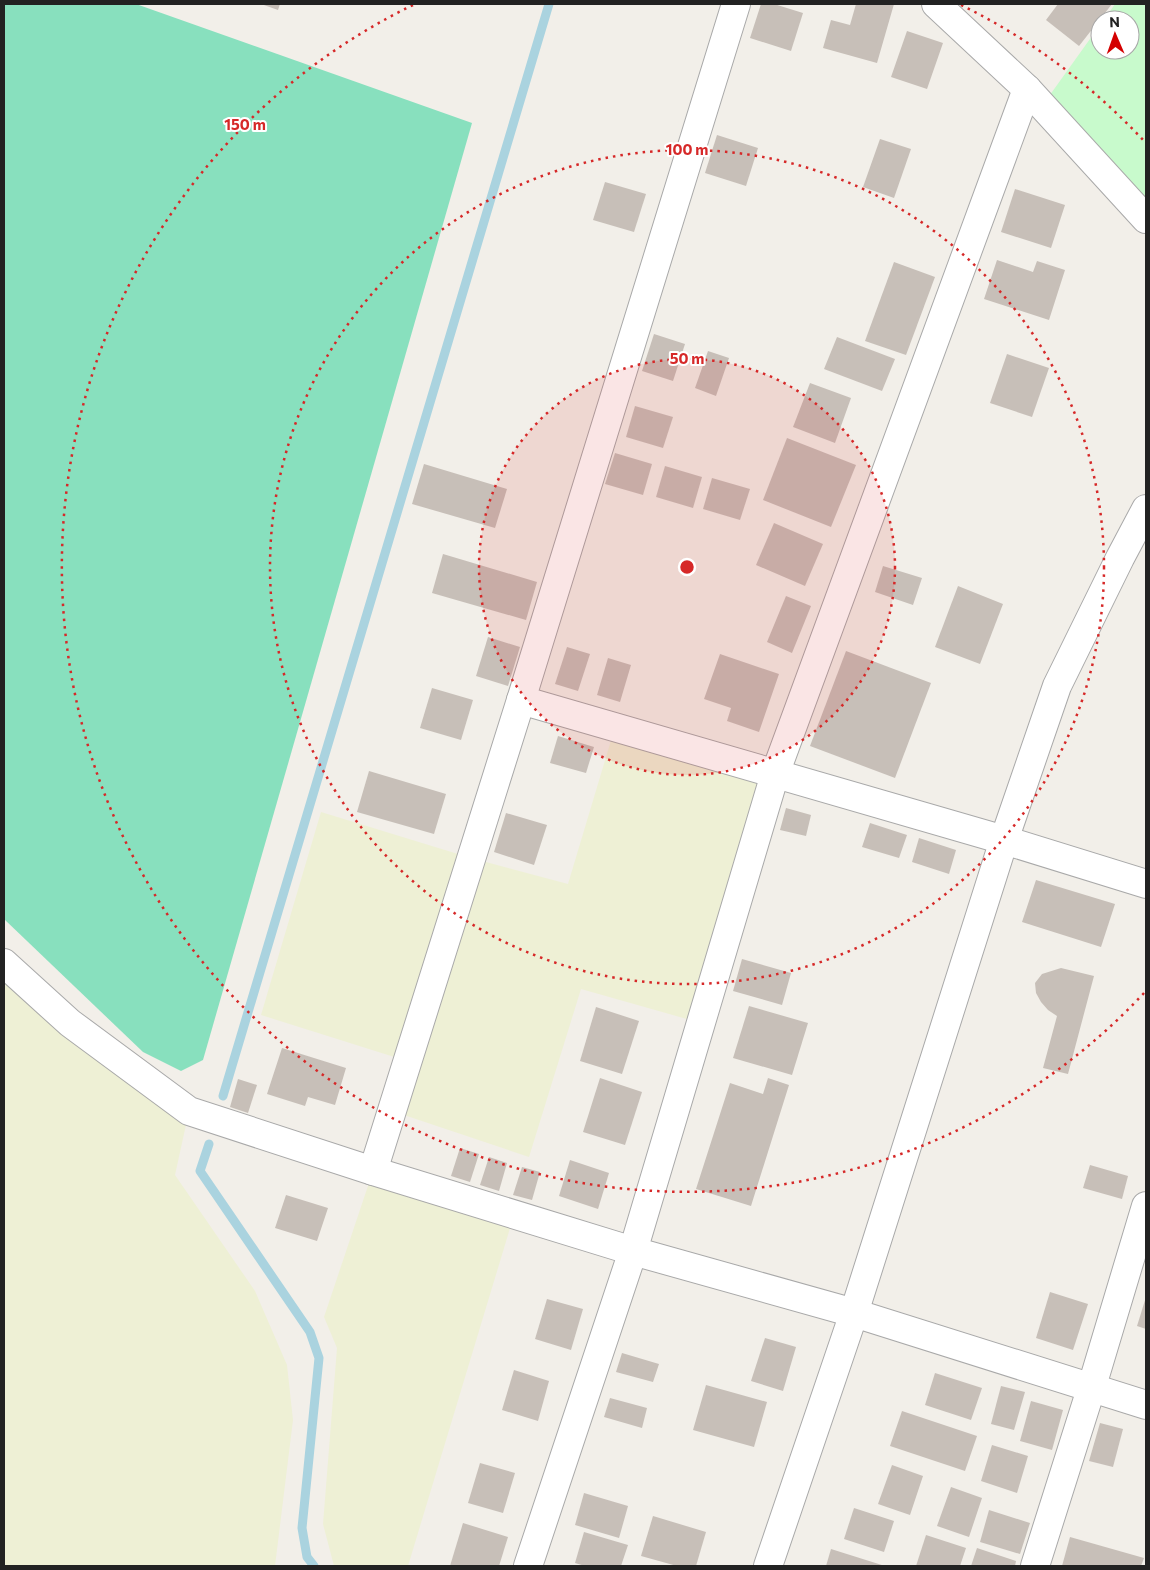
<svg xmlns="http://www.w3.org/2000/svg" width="1150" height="1570" font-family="Commissioner,sans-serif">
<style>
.farmland{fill:#eef0d5}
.park{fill:#c8facc}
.pitch{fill:#88e0be}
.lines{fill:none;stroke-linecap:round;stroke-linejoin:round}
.stream{stroke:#aad3df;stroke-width:9}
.building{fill:#c7bfb8}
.minor-casing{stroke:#a9a9a9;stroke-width:30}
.minor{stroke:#fff;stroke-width:28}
.ring{fill:none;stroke:#d62828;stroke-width:2.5;stroke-dasharray:2.5 5}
.centre{fill:#d62828;stroke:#fff;stroke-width:2.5}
.ring-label{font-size:15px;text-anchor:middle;font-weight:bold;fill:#d62828;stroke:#fff;stroke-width:4;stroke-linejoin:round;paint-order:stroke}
</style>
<rect width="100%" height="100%" fill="#f2efe9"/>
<g class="farmland">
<polygon points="615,727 775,774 701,1023 581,989 529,1157 392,1111 407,1061 261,1015 321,812 471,858 568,884"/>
<polygon points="4,963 189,1111 175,1175 255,1291 287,1365 293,1420 275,1566 4,1566"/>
<polygon points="373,1171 514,1215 408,1566 334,1566 323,1524 337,1348 324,1317"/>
</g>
<polygon class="park" points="1115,4 1146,4 1146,219 1042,106 1100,25 1100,50 1130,50 1130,20 1104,20"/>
<polygon class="pitch" points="4,4 136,4 472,123 203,1060 181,1071 143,1052 4,919"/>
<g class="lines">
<g class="stream">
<polyline points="223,1096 549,4"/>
<polyline points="209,1144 200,1171 310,1332 319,1358 302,1528 307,1557 314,1566"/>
</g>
</g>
<g class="building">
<polygon points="261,4 280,4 278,10"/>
<polygon points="761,4 774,4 803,13 791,51 750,38"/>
<polygon points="856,4 894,4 877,63 823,48 831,20 850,25"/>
<polygon points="1058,4 1112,4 1079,46 1046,20"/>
<polygon points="907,31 943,43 927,89 891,77"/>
<polygon points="717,135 758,148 746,186 705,173"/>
<polygon points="880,139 911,149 894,198 863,187"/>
<polygon points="605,182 646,194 634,232 593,220"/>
<polygon points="1015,189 1065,205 1051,248 1001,232"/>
<polygon points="997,260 1033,272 1037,261 1065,270 1049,320 984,299"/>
<polygon points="894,262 935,277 906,355 865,341"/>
<polygon points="654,334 685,344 673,381 642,371"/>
<polygon points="837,337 895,359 882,391 824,369"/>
<polygon points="708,351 729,358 716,396 695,388"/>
<polygon points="1007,354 1049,368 1032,417 990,403"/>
<polygon points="810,383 851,398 835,443 793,427"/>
<polygon points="635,406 673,417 663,448 626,437"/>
<polygon points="787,438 856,465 831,527 763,500"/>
<polygon points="615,453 652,464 643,495 605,484"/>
<polygon points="424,464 507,489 495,528 412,504"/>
<polygon points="665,466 702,477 693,508 656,497"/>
<polygon points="712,478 750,489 740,520 703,509"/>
<polygon points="774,523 823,544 805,586 756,565"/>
<polygon points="443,554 537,582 526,620 432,593"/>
<polygon points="883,566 922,578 913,605 875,592"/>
<polygon points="958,586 1003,604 980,664 935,647"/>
<polygon points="786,596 811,606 792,653 767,642"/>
<polygon points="488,637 520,647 508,686 476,676"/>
<polygon points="567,647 590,654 578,691 555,684"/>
<polygon points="846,651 931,683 895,778 810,746"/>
<polygon points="720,654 779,674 759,732 727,721 731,708 704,699"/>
<polygon points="608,658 631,665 620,702 597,695"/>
<polygon points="432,688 473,700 461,740 420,728"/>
<polygon points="558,736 594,747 586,773 550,763"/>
<polygon points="369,771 446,794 434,834 357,812"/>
<polygon points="786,808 811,815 806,836 780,830"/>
<polygon points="506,813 547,825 534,865 494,852"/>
<polygon points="870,823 907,835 899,858 862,847"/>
<polygon points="919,838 956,850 949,874 912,862"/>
<polygon points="1036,880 1115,904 1101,947 1022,922"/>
<polygon points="742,959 791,973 782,1005 733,991"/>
<polygon points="1061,968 1094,976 1068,1074 1043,1068 1057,1016 1048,1010 1041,1002 1036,993 1035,983 1042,974"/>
<polygon points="749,1006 808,1023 792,1075 733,1058"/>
<polygon points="596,1007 639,1021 622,1074 580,1061"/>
<polygon points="282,1048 346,1068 335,1105 308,1097 305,1106 267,1094"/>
<polygon points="600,1078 642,1092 625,1145 583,1132"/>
<polygon points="768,1078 789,1085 751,1206 696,1189 730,1083 763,1094"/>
<polygon points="238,1079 257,1085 248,1113 230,1107"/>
<polygon points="460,1148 479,1154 470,1182 451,1176"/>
<polygon points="489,1157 507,1163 499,1191 480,1185"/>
<polygon points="570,1160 609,1173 598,1209 559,1196"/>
<polygon points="1090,1165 1128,1176 1122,1199 1083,1188"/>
<polygon points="522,1167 540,1172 532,1200 513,1195"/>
<polygon points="286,1195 328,1208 317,1241 275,1228"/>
<polygon points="1050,1292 1088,1304 1073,1350 1036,1338"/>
<polygon points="1146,1297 1146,1329 1137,1326"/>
<polygon points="547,1299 583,1309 571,1350 535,1339"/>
<polygon points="765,1338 796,1347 783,1391 751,1381"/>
<polygon points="622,1353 659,1364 653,1382 616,1372"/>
<polygon points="514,1370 549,1381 538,1421 502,1410"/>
<polygon points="935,1373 982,1388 971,1420 925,1405"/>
<polygon points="706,1385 767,1402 754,1447 693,1430"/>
<polygon points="1001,1386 1025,1392 1014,1430 991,1424"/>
<polygon points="610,1398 647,1408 642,1428 604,1417"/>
<polygon points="1031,1401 1063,1410 1052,1450 1020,1441"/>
<polygon points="902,1411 977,1436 965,1471 890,1446"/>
<polygon points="1100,1423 1123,1429 1113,1467 1089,1461"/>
<polygon points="992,1445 1028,1456 1017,1493 981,1481"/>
<polygon points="480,1463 515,1473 503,1513 468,1503"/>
<polygon points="892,1465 923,1476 910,1515 878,1504"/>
<polygon points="951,1487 982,1498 969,1537 937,1526"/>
<polygon points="584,1493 628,1506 619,1538 575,1525"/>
<polygon points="854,1508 894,1521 884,1552 844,1539"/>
<polygon points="989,1510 1030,1523 1020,1554 980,1542"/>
<polygon points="653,1516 706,1532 696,1566 677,1566 641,1556"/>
<polygon points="463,1523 508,1537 499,1566 450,1566"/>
<polygon points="584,1532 628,1545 621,1566 585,1566 575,1563"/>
<polygon points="926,1535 966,1548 960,1566 916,1566"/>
<polygon points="1070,1537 1144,1558 1141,1566 1062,1566"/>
<polygon points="977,1548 1016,1561 1015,1566 971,1566"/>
<polygon points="831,1549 885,1566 826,1566"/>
</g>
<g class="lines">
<defs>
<g id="minor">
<polyline points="936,4 1027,89 1146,219"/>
<polyline points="521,700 1004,840 1146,884"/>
<polyline points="4,963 70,1023 189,1111 373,1171 633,1251 854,1313 1146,1405"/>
<polyline points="373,1171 521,700 736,4"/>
<polyline points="528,1566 633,1251 775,774 1027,89"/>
<polyline points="768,1566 854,1313 1004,840 1057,686 1120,558 1146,509"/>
<polyline points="1035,1566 1092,1386 1146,1206"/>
</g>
</defs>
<use href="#minor" class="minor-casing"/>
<use href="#minor" class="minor"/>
</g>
<circle cx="687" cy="567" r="208" fill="#d62828" fill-opacity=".12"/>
<g class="ring">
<circle cx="687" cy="567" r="208"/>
<circle cx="687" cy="567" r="417"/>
<path d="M1144 993A625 625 0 1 1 413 5M961 5A625 625 0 0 1 1144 141"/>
</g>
<circle cx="687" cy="567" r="8" class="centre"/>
<g class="ring-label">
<text x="245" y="130">150 m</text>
<text x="687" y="155">100 m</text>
<text x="687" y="364">50 m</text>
</g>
<rect width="1150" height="1570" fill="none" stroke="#222222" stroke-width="10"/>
<g transform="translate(1115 35) rotate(358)"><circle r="24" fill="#ffffff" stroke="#a7a7a7"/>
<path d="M0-4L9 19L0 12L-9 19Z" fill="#d40000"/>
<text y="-8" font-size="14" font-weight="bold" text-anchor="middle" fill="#222222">N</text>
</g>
</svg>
